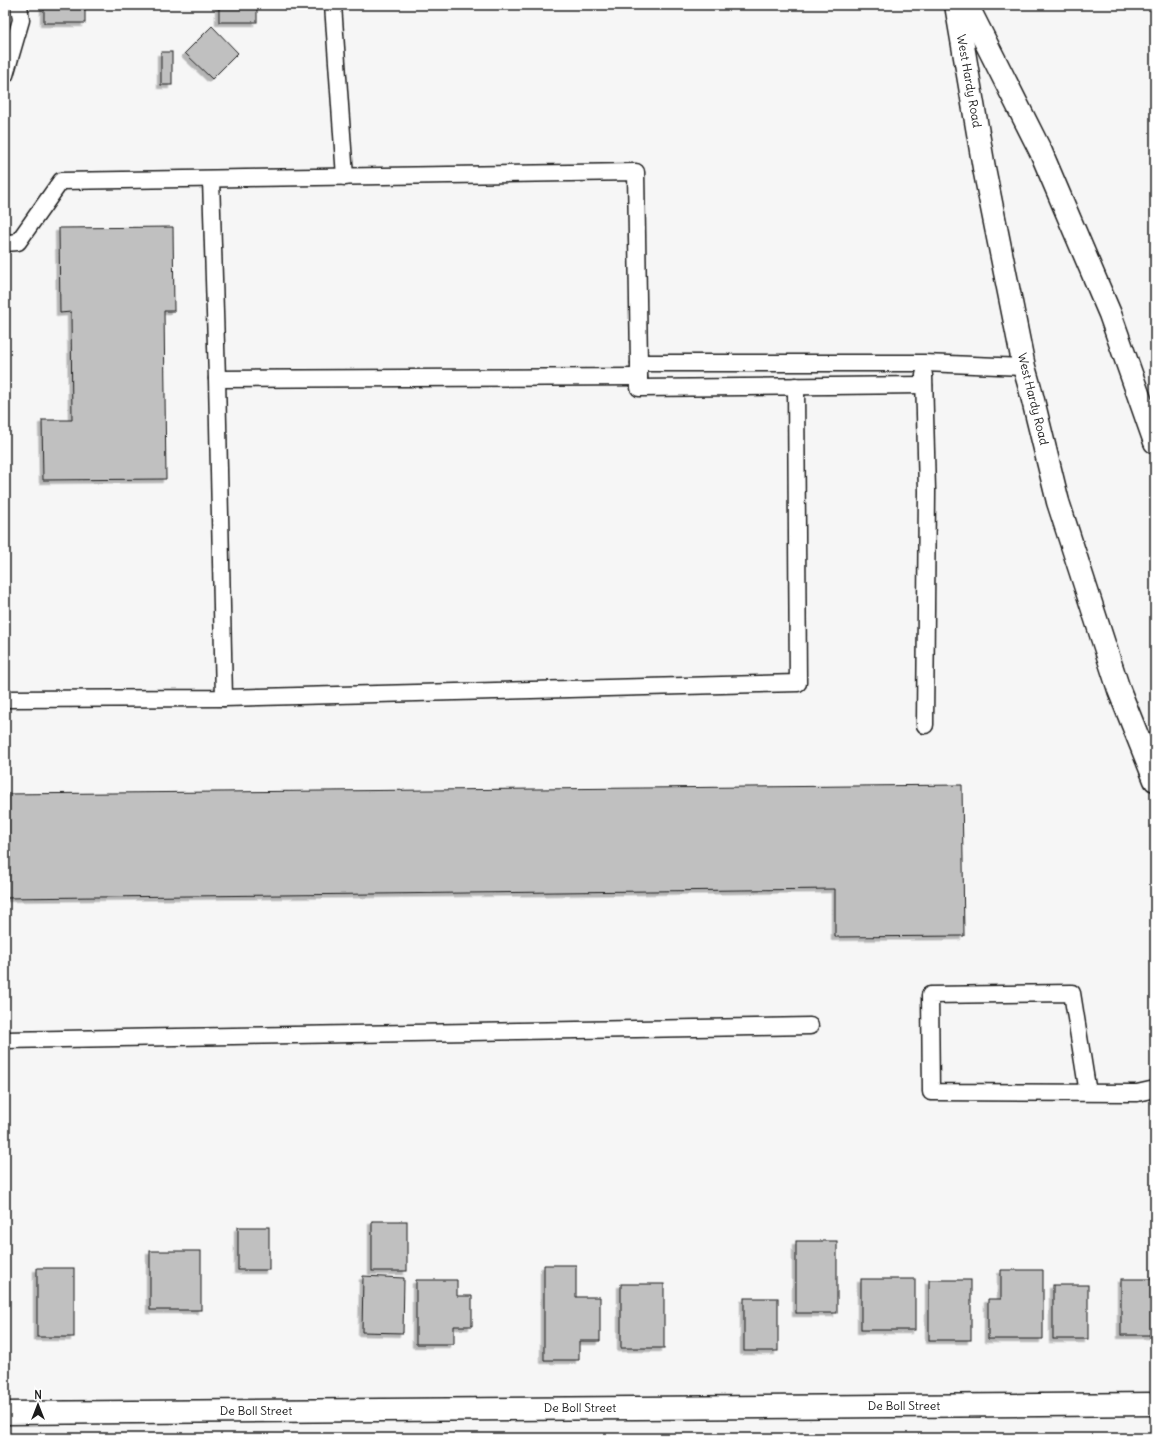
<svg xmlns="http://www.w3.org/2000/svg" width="1160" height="1443" font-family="Delius,sans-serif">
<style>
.building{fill:#c0c0c0;stroke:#1c1c1c;filter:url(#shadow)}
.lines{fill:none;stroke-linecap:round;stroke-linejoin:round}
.service-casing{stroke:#1c1c1c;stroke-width:19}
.minor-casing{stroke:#1c1c1c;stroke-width:25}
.secondary-casing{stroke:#1c1c1c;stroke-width:25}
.motorway-casing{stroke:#1c1c1c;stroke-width:25}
.service{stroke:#fff;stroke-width:16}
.minor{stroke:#fff;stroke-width:22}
.secondary{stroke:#fff;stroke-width:22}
.motorway{stroke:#fff;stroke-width:22}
.labels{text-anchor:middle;stroke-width:3.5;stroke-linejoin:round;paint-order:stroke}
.street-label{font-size:12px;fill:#1c1c1c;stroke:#fff}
</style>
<defs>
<filter id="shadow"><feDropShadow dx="-3.5" dy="3.5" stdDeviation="0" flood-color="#0004"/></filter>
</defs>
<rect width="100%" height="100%" fill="#f6f6f6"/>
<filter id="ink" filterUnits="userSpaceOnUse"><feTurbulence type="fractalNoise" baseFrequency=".025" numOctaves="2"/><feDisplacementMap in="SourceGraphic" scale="8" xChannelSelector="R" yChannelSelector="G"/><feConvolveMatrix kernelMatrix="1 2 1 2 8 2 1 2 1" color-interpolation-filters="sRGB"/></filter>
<g filter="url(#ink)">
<g class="building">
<rect x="44" y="5" width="41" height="18"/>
<rect x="219" y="5" width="38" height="17"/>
<polygon points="212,26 238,53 212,79 185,53"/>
<rect x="161" y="52" width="11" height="33"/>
<polygon points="173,227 174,311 164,311 166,479 43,480 42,420 72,420 71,312 60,313 59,228"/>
<polygon points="962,785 964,936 835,937 835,889 5,898 5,794"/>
<rect x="372" y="1221" width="35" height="50"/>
<rect x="238" y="1227" width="31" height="43"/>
<rect x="796" y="1241" width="41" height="72"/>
<rect x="150" y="1251" width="51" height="59"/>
<polygon points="544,1265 576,1265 576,1297 600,1297 600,1341 579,1341 579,1360 544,1360"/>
<rect x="37" y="1268" width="37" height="69"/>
<polygon points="1001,1270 1043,1270 1043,1339 988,1339 988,1299 1001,1299"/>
<polygon points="363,1276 404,1278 403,1333 362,1332"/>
<rect x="861" y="1279" width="54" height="51"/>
<rect x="1121" y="1279" width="34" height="56"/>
<polygon points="416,1280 457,1280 457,1296 472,1296 472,1326 454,1326 454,1344 416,1344"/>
<rect x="929" y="1280" width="42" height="60"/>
<rect x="621" y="1284" width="43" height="64"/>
<rect x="1053" y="1285" width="35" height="54"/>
<rect x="744" y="1298" width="34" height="53"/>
</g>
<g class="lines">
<defs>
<g id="service">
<polyline points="333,5 345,177"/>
<polyline points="5,75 21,20 19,5"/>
<polyline points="211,179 217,379"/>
<polyline points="5,243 18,242 61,181 636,172 639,363"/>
<polyline points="924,375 927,491 925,725"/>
<polyline points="924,385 639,388 639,363 924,363 1024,367"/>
<polyline points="224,698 798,683 796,386"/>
<polyline points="5,699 224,698 217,379 639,377"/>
<polyline points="5,1040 810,1026"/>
<polyline points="1088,1093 1072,993 930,995 931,1092 1137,1093 1155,1089"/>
</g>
<polyline id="minor" points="5,1413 1155,1404"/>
<polyline id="secondary" points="956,5 984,168 1024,367 1030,388 1058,502 1119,690 1155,780"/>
<polyline id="motorway" points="967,5 1041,152 1110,314 1155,442"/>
</defs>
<use href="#service" class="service-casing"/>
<use href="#minor" class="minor-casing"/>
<use href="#secondary" class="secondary-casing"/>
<use href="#motorway" class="motorway-casing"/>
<use href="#service" class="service"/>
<use href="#minor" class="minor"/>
<use href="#secondary" class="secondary"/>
<use href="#motorway" class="motorway"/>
</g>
</g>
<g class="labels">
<g class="street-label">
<text transform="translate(969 81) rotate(80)" y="4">West Hardy Road</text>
<text transform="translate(1033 399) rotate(76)" y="4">West Hardy Road</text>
<text x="904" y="1410">De Boll Street</text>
<text x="580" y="1412">De Boll Street</text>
<text x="256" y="1415">De Boll Street</text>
</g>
</g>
<rect width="1160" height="1443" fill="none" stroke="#fff" stroke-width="20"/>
<rect x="10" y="10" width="1140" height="1423" fill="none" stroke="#1c1c1c" stroke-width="1.5" filter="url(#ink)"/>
<g transform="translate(38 1405)" stroke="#ffffff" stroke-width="3" paint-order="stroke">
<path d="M0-3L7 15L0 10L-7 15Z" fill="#1c1c1c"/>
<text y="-6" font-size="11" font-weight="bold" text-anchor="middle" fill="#1c1c1c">N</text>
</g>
</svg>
